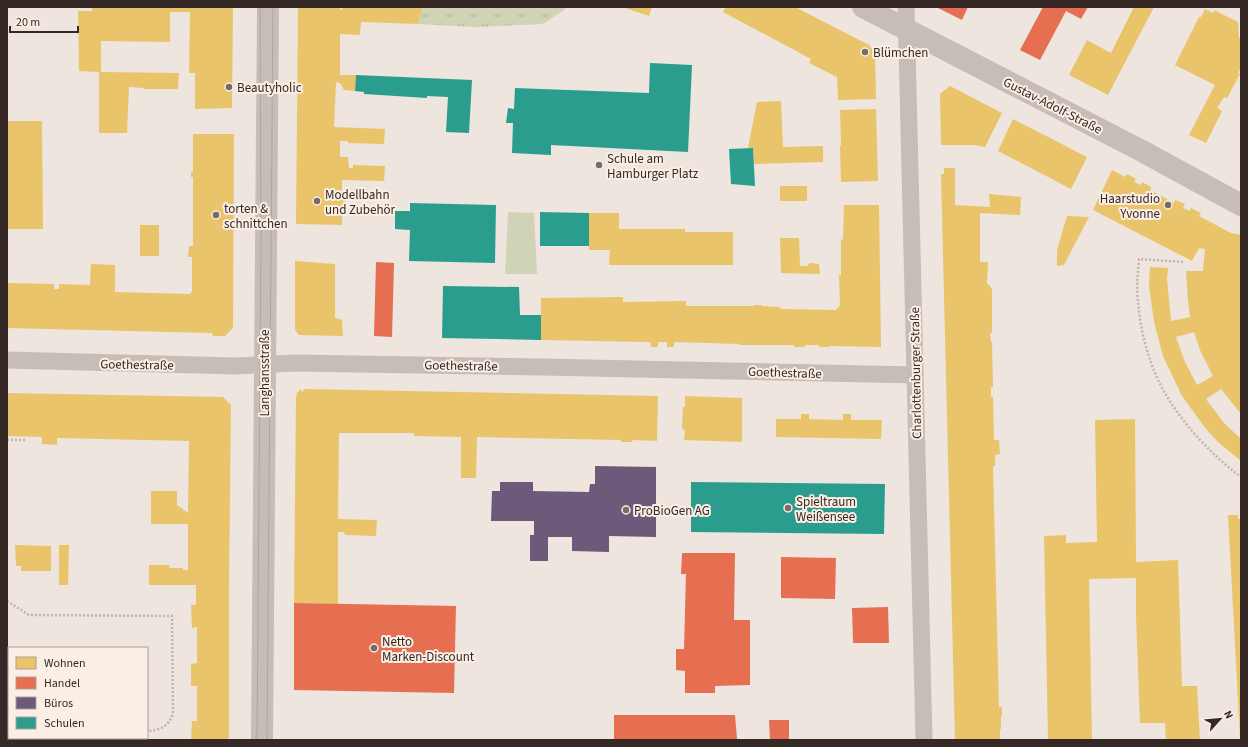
<svg xmlns="http://www.w3.org/2000/svg" width="1248" height="747" font-family="'Source Sans 3',sans-serif">
<style>
.grass{fill:#d0d3b6}
.park{fill:url(#park-tufts)}
.homes{fill:#e9c46a;fill-rule:evenodd}
.shops{fill:#e76f51}
.offices{fill:#6d597a}
.schools{fill:#2a9d8f}
.lines{fill:none;stroke-linecap:round;stroke-linejoin:round}
.path{stroke:#beb5b0;stroke-width:2.5;stroke-dasharray:2 2;stroke-linecap:butt}
.minor{stroke:#c6bdb7;stroke-width:17}
.tertiary{stroke:#c6bdb7;stroke-width:22}
.tram{stroke:#ada6a2;stroke-width:1}
.poi-dot{fill:#766b66;stroke:#fbeee4;stroke-width:1.5}
.labels{text-anchor:middle;stroke-width:4;stroke-linejoin:round;paint-order:stroke}
.poi-label{font-size:13px;fill:#362925;stroke:#fbeee4;text-anchor:start}
.street-label{font-size:13px;fill:#362925;stroke:#fbeee4}
</style>
<defs>
<pattern id="park-tufts" width="24" height="20" patternUnits="userSpaceOnUse"><rect width="24" height="20" fill="#d0d3b6"/><path d="M3 7l-1-3M5 7V3M7 7l1-3M15 17l-1-3M17 17v-4M19 17l1-3" fill="none" stroke="#b3b59c"/></pattern>
</defs>
<rect width="100%" height="100%" fill="#ede5de"/>
<polygon class="grass" points="508,212 534,213 537,274 505,274"/>
<polygon class="park" points="423,7 566,7 564,10 543,24 475,27 418,24"/>
<g class="homes">
<polygon points="92,7 233,7 232,108 195,109 195,73 189,73 190,12 170,12 170,42 101,41 101,72 179,73 178,89 144,89 144,88 129,87 127,133 99,133 99,72 79,71 78,11 92,11"/>
<polygon points="298,7 340,7 340,10 345,7 423,7 418,24 361,22 360,35 340,34 340,75 356,75 355,91 344,90 340,83 336,82 334,127 385,129 384,144 348,143 348,141 340,141 340,157 348,157 349,168 353,168 353,165 385,166 384,181 342,180 342,197 345,197 346,207 342,207 342,225 296,224"/>
<polygon points="622,7 652,7 649,16"/>
<polygon points="726,7 795,7 869,45 875,54 876,99 838,100 837,77 809,63 811,59 723,12"/>
<polygon points="1134,7 1154,7 1108,95 1069,75 1087,40 1111,53"/>
<polygon points="1205,9 1213,13 1214,10 1238,22 1239,38 1241,38 1241,68 1238,73 1240,74 1227,98 1224,97 1217,108 1222,111 1206,143 1189,135 1215,85 1175,65 1199,17 1201,17"/>
<polygon points="950,86 1002,113 985,147 974,145 941,145 940,94"/>
<polygon points="781,101 783,147 823,146 823,162 754,164 753,148 748,148 757,102"/>
<polygon points="876,109 878,181 841,182 840,146 841,145 840,110"/>
<polygon points="1013,119 1087,157 1071,189 998,151"/>
<polygon points="7,121 42,121 43,229 7,229"/>
<polygon points="193,134 234,134 233,328 225,336 213,336 212,333 7,328 7,283 54,284 54,289 59,289 59,284 90,285 91,264 115,265 115,292 190,294 192,291 192,257 188,257 189,246 193,246 193,177 191,177 191,172 193,172"/>
<polygon points="944,168 955,168 955,205 990,207 989,194 1021,197 1020,215 980,213 980,262 988,262 987,284 988,284 992,289 992,333 990,333 991,342 992,342 993,387 991,387 991,397 993,397 994,440 999,440 1000,454 995,455 995,466 993,466 999,707 1002,707 1002,716 1001,716 1001,729 1000,729 1000,740 955,740 941,174 944,174"/>
<path d="M 1112,170 L 1125,177 L 1127,174 L 1136,179 L 1134,182 L 1141,185 L 1142,182 L 1151,187 L 1150,190 L 1174,203 L 1175,200 L 1185,204 L 1183,208 L 1190,211 L 1191,208 L 1201,213 L 1199,216 L 1231,233 L 1241,235 L 1241,414 L 1221,389 L 1206,399 L 1224,423 L 1241,439 L 1241,461 L 1218,442 L 1206,429 L 1182,396 L 1163,356 L 1154,322 L 1149,286 L 1150,267 L 1168,268 L 1167,279 L 1171,321 L 1190,317 L 1188,301 L 1186,271 L 1203,271 L 1205,249 L 1199,248 L 1192,261 L 1093,210 ZM 1194,332 L 1200,350 L 1213,376 L 1197,385 L 1185,362 L 1176,337 Z"/>
<rect x="780" y="186" width="27" height="15"/>
<polygon points="844,205 879,205 881,347 830,346 829,347 819,347 819,345 805,345 805,347 794,347 794,345 739,345 740,344 674,342 674,347 667,347 667,342 658,342 658,347 651,347 650,342 645,342 541,340 541,298 623,297 623,302 686,301 686,306 754,306 754,305 762,305 761,306 779,307 781,309 836,310 840,305 839,275 841,275 841,239 843,240"/>
<polygon points="589,213 619,213 619,229 685,229 685,232 733,232 733,265 609,265 610,250 589,250"/>
<polygon points="1067,216 1089,217 1064,265 1057,266 1057,250"/>
<rect x="140" y="225" width="19" height="31"/>
<polygon points="780,238 799,238 800,266 807,266 810,263 819,264 820,274 781,273"/>
<polygon points="295,261 335,264 335,318 342,320 343,336 299,335 295,330"/>
<polygon points="301,389 302,392 305,389 658,396 657,441 632,440 632,442 621,442 621,440 477,437 476,478 461,478 461,437 414,436 414,433 339,433 338,519 377,520 376,536 346,535 343,532 338,532 338,604 294,603 296,397 297,395 296,394"/>
<polygon points="7,393 223,397 231,405 229,584 229,738 228,738 228,740 191,740 192,721 197,721 197,686 191,686 191,664 197,663 197,627 192,628 191,605 196,605 196,585 149,585 149,565 170,565 169,568 183,568 183,570 188,570 188,524 151,524 151,491 177,491 177,505 188,513 189,441 57,438 57,445 42,444 42,437 7,436"/>
<polygon points="685,396 742,398 742,442 684,440 685,430 682,429 683,407 685,407"/>
<polygon points="801,414 809,414 809,419 843,420 843,414 851,414 851,420 882,420 881,439 776,437 776,419 801,419"/>
<polygon points="1135,419 1136,562 1178,560 1182,686 1197,686 1200,740 1166,740 1165,723 1140,723 1136,616 1136,578 1089,579 1092,740 1048,740 1044,536 1066,535 1066,543 1097,542 1095,420"/>
<polygon points="1228,515 1238,515 1238,519 1241,519 1241,738 1240,738"/>
<polygon points="15,545 51,546 51,571 21,571 21,566 16,566"/>
<polygon points="59,545 69,545 68,585 59,585"/>
</g>
<g class="shops">
<polygon points="936,7 968,7 962,20"/>
<polygon points="1043,7 1088,7 1081,19 1066,11 1040,60 1020,50"/>
<polygon points="376,262 394,263 392,337 374,336"/>
<polygon points="682,553 735,553 734,620 750,620 750,685 715,686 715,693 685,693 685,671 676,670 676,649 684,649 686,574 681,574"/>
<polygon points="781,557 836,558 835,599 781,598"/>
<polygon points="294,603 456,606 454,693 294,690"/>
<polygon points="888,607 889,643 853,643 852,608"/>
<polygon points="614,715 735,715 737,739 614,740"/>
<polygon points="769,720 789,720 789,740 770,740"/>
</g>
<polygon class="offices" points="595,466 656,467 656,537 609,536 609,552 572,551 572,537 548,537 548,561 530,561 530,535 534,535 534,521 491,521 492,491 500,491 500,482 533,482 533,491 589,492 590,484 595,484"/>
<g class="schools">
<polygon points="650,63 692,65 688,152 551,145 551,155 512,153 513,123 506,123 508,108 514,109 515,88 649,93"/>
<polygon points="356,75 472,80 469,133 446,132 448,97 427,96 427,98 364,94 364,92 355,91"/>
<polygon points="753,148 755,186 731,184 729,149"/>
<polygon points="410,203 496,205 495,263 409,261 410,230 395,229 395,211 410,211"/>
<polygon points="540,212 589,213 589,246 540,246"/>
<polygon points="443,286 519,287 520,315 541,315 541,340 442,338"/>
<polygon points="691,482 885,484 884,534 691,532"/>
</g>
<g class="lines">
<g class="path">
<path d="M 1183,262 L 1139,259 C 1138,273 1136,287 1138,301 C 1140,330 1148,360 1161,386 C 1179,420 1210,454 1241,477"/>
<polyline points="7,440 26,440"/>
<path d="M 7,601 L 29,615 L 172,616 L 173,713 C 170,726 159,731 147,731"/>
<polyline points="7,736 9,736"/>
</g>
<g class="minor">
<polyline points="906,7 924,740"/>
<polyline points="7,360 236,366 295,363 543,367 915,375"/>
</g>
<g class="tertiary">
<polyline points="863,7 1142,151 1241,205"/>
<polyline points="262,740 268,7"/>
</g>
<g class="tram">
<polyline points="257,740 261,240 260,7"/>
<polyline points="267,740 273,7"/>
</g>
</g>
<g class="poi-dot">
<circle cx="865" cy="52" r="4"/>
<circle cx="229" cy="87" r="4"/>
<circle cx="599" cy="165" r="4"/>
<circle cx="317" cy="201" r="4"/>
<circle cx="1168" cy="205" r="4"/>
<circle cx="216" cy="215" r="4"/>
<circle cx="788" cy="508" r="4"/>
<circle cx="626" cy="510" r="4"/>
<circle cx="374" cy="648" r="4"/>
</g>
<g class="labels">
<g class="poi-label">
<text x="873" y="57">Blümchen</text>
<text x="237" y="92">Beautyholic</text>
<text x="607" y="163">Schule am<tspan x="607" dy="15">Hamburger Platz</tspan></text>
<text x="325" y="199">Modellbahn<tspan x="325" dy="15">und Zubehör</tspan></text>
<text x="1160" y="203" text-anchor="end">Haarstudio<tspan x="1160" dy="15">Yvonne</tspan></text>
<text x="224" y="213">torten &amp;<tspan x="224" dy="15">schnittchen</tspan></text>
<text x="796" y="506">Spieltraum<tspan x="796" dy="15">Weißensee</tspan></text>
<text x="634" y="515">ProBioGen AG</text>
<text x="382" y="646">Netto<tspan x="382" dy="15">Marken-Discount</tspan></text>
</g>
<g class="street-label">
<text transform="translate(1053 105) rotate(27)" y="5">Gustav-Adolf-Straße</text>
<text transform="translate(137 364) rotate(1)" y="5">Goethestraße</text>
<text transform="translate(461 365) rotate(1)" y="5">Goethestraße</text>
<text transform="translate(785 372) rotate(2)" y="5">Goethestraße</text>
<text transform="translate(264 373) rotate(-90)" y="5">Langhansstraße</text>
<text transform="translate(915 373) rotate(-91)" y="5">Charlottenburger Straße</text>
</g>
</g>
<rect width="1248" height="747" fill="none" stroke="#362925" stroke-width="16"/>
<rect x="8" y="647" width="140" height="92" fill="#fbeee4" stroke="#ac9f98"/>
<rect x="16" y="657" width="20" height="12" fill="#e9c46a" stroke="#ac9f98"/>
<text x="44" y="667" font-size="12" fill="#362925">Wohnen</text>
<rect x="16" y="677" width="20" height="12" fill="#e76f51" stroke="#ac9f98"/>
<text x="44" y="687" font-size="12" fill="#362925">Handel</text>
<rect x="16" y="697" width="20" height="12" fill="#6d597a" stroke="#ac9f98"/>
<text x="44" y="707" font-size="12" fill="#362925">Büros</text>
<rect x="16" y="717" width="20" height="12" fill="#2a9d8f" stroke="#ac9f98"/>
<text x="44" y="727" font-size="12" fill="#362925">Schulen</text>
<g transform="translate(1220 719) rotate(63)" stroke="#fbeee4" stroke-width="3" paint-order="stroke">
<path d="M0-3L7 15L0 10L-7 15Z" fill="#362925"/>
<text y="-6" font-size="11" font-weight="bold" text-anchor="middle" fill="#362925">N</text>
</g>
<path d="M10 26v6h68v-6" fill="none" stroke="#362925" stroke-width="2"/>
<text x="16" y="26" font-size="12" fill="#362925" stroke="#fbeee4" stroke-width="3" paint-order="stroke">20 m</text>
</svg>
